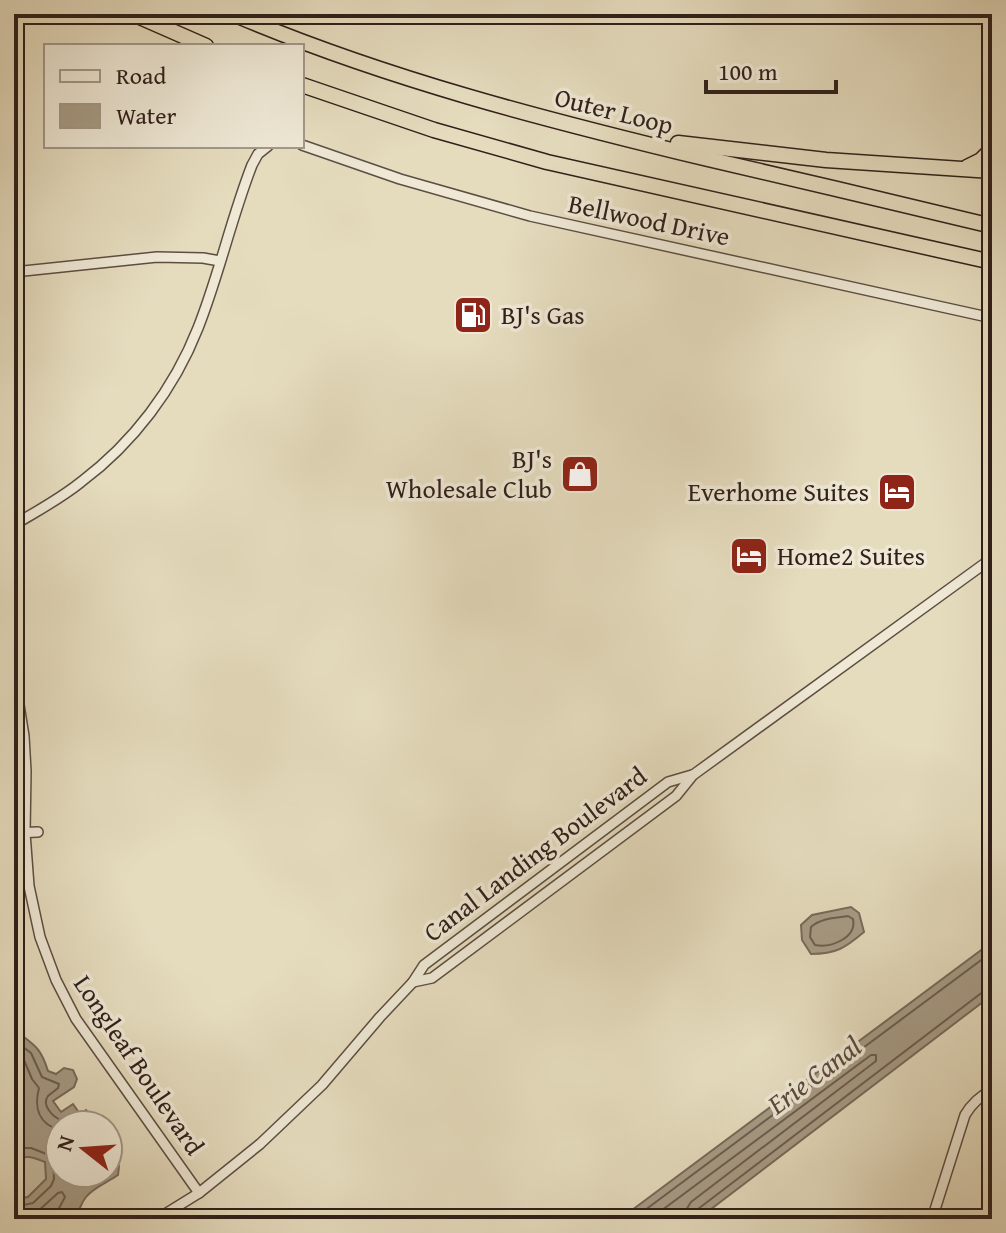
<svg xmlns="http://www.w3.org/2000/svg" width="1006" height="1233" font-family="'Gentium Book Plus',serif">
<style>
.green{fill:#c6bca2;stroke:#7b6e5e;stroke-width:2}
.water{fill:#a79c86;stroke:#776a5b;stroke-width:2}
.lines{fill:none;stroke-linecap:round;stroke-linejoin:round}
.shore{stroke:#6c5e50;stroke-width:2}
.minor-casing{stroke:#5d4e43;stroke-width:12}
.highway-casing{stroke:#301f1a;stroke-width:17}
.minor{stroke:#eee8d5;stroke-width:9}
.highway{stroke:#e5dcbe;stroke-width:14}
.labels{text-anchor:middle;stroke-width:7;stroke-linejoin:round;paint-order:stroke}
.street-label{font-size:26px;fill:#301f1a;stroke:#eee8d5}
.poi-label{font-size:26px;fill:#301f1a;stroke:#eee8d5;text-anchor:start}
.water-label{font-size:28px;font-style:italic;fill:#5a4b40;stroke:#eee8d5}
</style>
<rect width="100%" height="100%" fill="#e5dcbe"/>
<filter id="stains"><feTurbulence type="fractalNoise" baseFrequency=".0025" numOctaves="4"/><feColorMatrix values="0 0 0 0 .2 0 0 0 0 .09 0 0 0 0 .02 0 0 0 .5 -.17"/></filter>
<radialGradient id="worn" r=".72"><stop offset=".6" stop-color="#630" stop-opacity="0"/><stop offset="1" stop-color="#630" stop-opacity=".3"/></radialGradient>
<polygon class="green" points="23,1156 31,1156 46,1162 46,1180 28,1197 14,1200 14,1161"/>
<g class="water">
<path d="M 851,907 L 859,913 L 864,932 C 845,948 836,954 811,954 L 802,940 L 801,925 L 812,915 Z"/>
<polygon points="992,942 992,995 698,1219 620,1219"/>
<path d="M 14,1029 C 33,1045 40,1045 48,1071 L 56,1074 L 64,1068 L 73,1070 L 77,1079 L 74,1087 L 53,1101 L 61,1112 L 73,1104 L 80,1114 L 86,1110 L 91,1116 L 88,1125 L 60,1125 L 60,1173 L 108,1173 L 108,1164 L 119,1166 L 118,1175 C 108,1182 93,1188 86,1197 C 79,1206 82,1209 72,1219 L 14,1219 L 14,1200 L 28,1197 L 46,1179 L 45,1162 C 32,1157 27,1154 14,1161 Z"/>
</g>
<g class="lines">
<g class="shore">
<path d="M 848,916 L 853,919 C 857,938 831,948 815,945 L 810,937 L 811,927 C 821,918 835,918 848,916 Z"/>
<path d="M 14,1040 L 31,1053 L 42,1077 L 59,1084 L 58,1088 C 57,1089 49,1095 48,1096 C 41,1105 53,1117 61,1120 L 71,1117 L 79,1122 L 81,1125"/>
<path d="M 14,1052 L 24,1060 L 32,1079 L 39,1088 C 34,1107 38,1124 60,1130"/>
<polyline points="14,1152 21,1148 31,1148 49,1155 53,1161 54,1179 51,1186 33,1203 14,1207"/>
<polyline points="14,1217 37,1212 58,1193 62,1192 65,1197 58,1210 57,1219"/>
<polyline points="633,1219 992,952"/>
<polyline points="650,1219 871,1055 876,1055 876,1061 691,1202 686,1210 684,1219"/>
<polyline points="695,1219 695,1213 698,1209 984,991 992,989"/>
</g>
<defs>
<g id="minor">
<polyline points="302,145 400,179 530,216 992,318"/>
<polyline points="14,272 157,257 203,258 220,261"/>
<path d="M 14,525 C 37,511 60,499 81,482 C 133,443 174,389 198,328 C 219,275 231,219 252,165 L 258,154 L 268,146"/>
<polyline points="14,674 24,736 26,771 25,833 29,886 40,937 56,980 76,1019 199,1193"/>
<polyline points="14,833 38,832"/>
<polyline points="413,982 432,978 676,796 693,775 984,564"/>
<polyline points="157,1219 199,1193 260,1144 301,1105 322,1085 380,1017 413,982 424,965 668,782 692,775"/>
<path d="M 932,1219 L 965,1115 C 972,1103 980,1096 992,1090"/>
</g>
<g id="highway">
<polyline points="133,14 206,46"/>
<path d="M 233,14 C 386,79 546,120 708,159 C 803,181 897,203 992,226"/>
<polyline points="302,85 434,130 547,162 992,262"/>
<polyline points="678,143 826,160 992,171"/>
<polyline points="967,167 981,160 992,149"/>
</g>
</defs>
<use href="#minor" class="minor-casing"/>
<use href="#highway" class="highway-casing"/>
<use href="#minor" class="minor"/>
<use href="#highway" class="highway"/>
</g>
<defs>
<symbol id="fuel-square" viewBox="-11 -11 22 22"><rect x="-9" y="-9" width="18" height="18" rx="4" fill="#8f2418" stroke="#eee8d5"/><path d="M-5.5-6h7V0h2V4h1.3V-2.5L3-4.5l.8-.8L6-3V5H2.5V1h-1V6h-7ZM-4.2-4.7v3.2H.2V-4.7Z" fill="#fff"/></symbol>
<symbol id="shop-square" viewBox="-11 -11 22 22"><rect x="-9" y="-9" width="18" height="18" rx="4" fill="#8f2418" stroke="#eee8d5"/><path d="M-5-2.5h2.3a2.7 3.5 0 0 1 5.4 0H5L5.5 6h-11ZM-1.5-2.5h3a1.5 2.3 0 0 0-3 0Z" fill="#fff"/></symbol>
<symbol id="hotel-square" viewBox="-11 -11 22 22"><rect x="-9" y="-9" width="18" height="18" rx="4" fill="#8f2418" stroke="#eee8d5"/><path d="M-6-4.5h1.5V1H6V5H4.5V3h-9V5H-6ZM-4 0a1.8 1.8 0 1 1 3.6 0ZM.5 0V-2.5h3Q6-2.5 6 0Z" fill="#fff"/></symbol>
</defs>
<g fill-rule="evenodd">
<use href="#fuel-square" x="451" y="293" width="44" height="44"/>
<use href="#shop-square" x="558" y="452" width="44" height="44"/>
<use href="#hotel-square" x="875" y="470" width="44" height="44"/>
<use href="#hotel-square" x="727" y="534" width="44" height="44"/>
</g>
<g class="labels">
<g class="street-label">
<text transform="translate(614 111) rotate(14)" y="9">Outer Loop</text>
<text transform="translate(649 220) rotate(12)" y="9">Bellwood Drive</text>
<text transform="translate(535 854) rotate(-37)" y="9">Canal Landing Boulevard</text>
<text transform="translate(139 1065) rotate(56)" y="9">Longleaf Boulevard</text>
</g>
<g class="poi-label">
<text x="501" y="324">BJ's Gas</text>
<text x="552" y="468" text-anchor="end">BJ's<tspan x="552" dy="30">Wholesale Club</tspan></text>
<text x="869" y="501" text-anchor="end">Everhome Suites</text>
<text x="777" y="565">Home2 Suites</text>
</g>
<g class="water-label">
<text transform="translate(814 1075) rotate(-37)" y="10">Erie Canal</text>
</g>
</g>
<rect width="1006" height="1233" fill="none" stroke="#e5dcbe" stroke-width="48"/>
<rect x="16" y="16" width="974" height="1201" fill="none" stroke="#301f1a" stroke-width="4"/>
<rect x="24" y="24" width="958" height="1185" fill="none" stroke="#301f1a" stroke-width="2"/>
<rect x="44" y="44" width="260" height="104" fill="#eee8d5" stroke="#a2988a" stroke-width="2"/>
<rect x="60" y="70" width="40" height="12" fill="#eee8d5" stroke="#a2988a" stroke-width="2"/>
<text x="116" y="84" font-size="24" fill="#301f1a">Road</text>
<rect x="60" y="104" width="40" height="24" fill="#a79c86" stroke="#a2988a" stroke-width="2"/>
<text x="116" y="124" font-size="24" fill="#301f1a">Water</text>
<g transform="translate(84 1149) rotate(287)"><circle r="38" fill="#eee8d5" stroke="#a2988a" stroke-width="2"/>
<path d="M0-6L14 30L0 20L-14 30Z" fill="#8f2418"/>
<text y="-12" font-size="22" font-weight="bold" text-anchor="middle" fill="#301f1a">N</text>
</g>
<path d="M706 80v12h130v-12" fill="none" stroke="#301f1a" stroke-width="4"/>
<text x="718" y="80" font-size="24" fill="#301f1a" stroke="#eee8d5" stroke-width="6" paint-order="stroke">100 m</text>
<rect width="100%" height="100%" filter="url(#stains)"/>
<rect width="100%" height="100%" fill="url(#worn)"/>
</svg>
